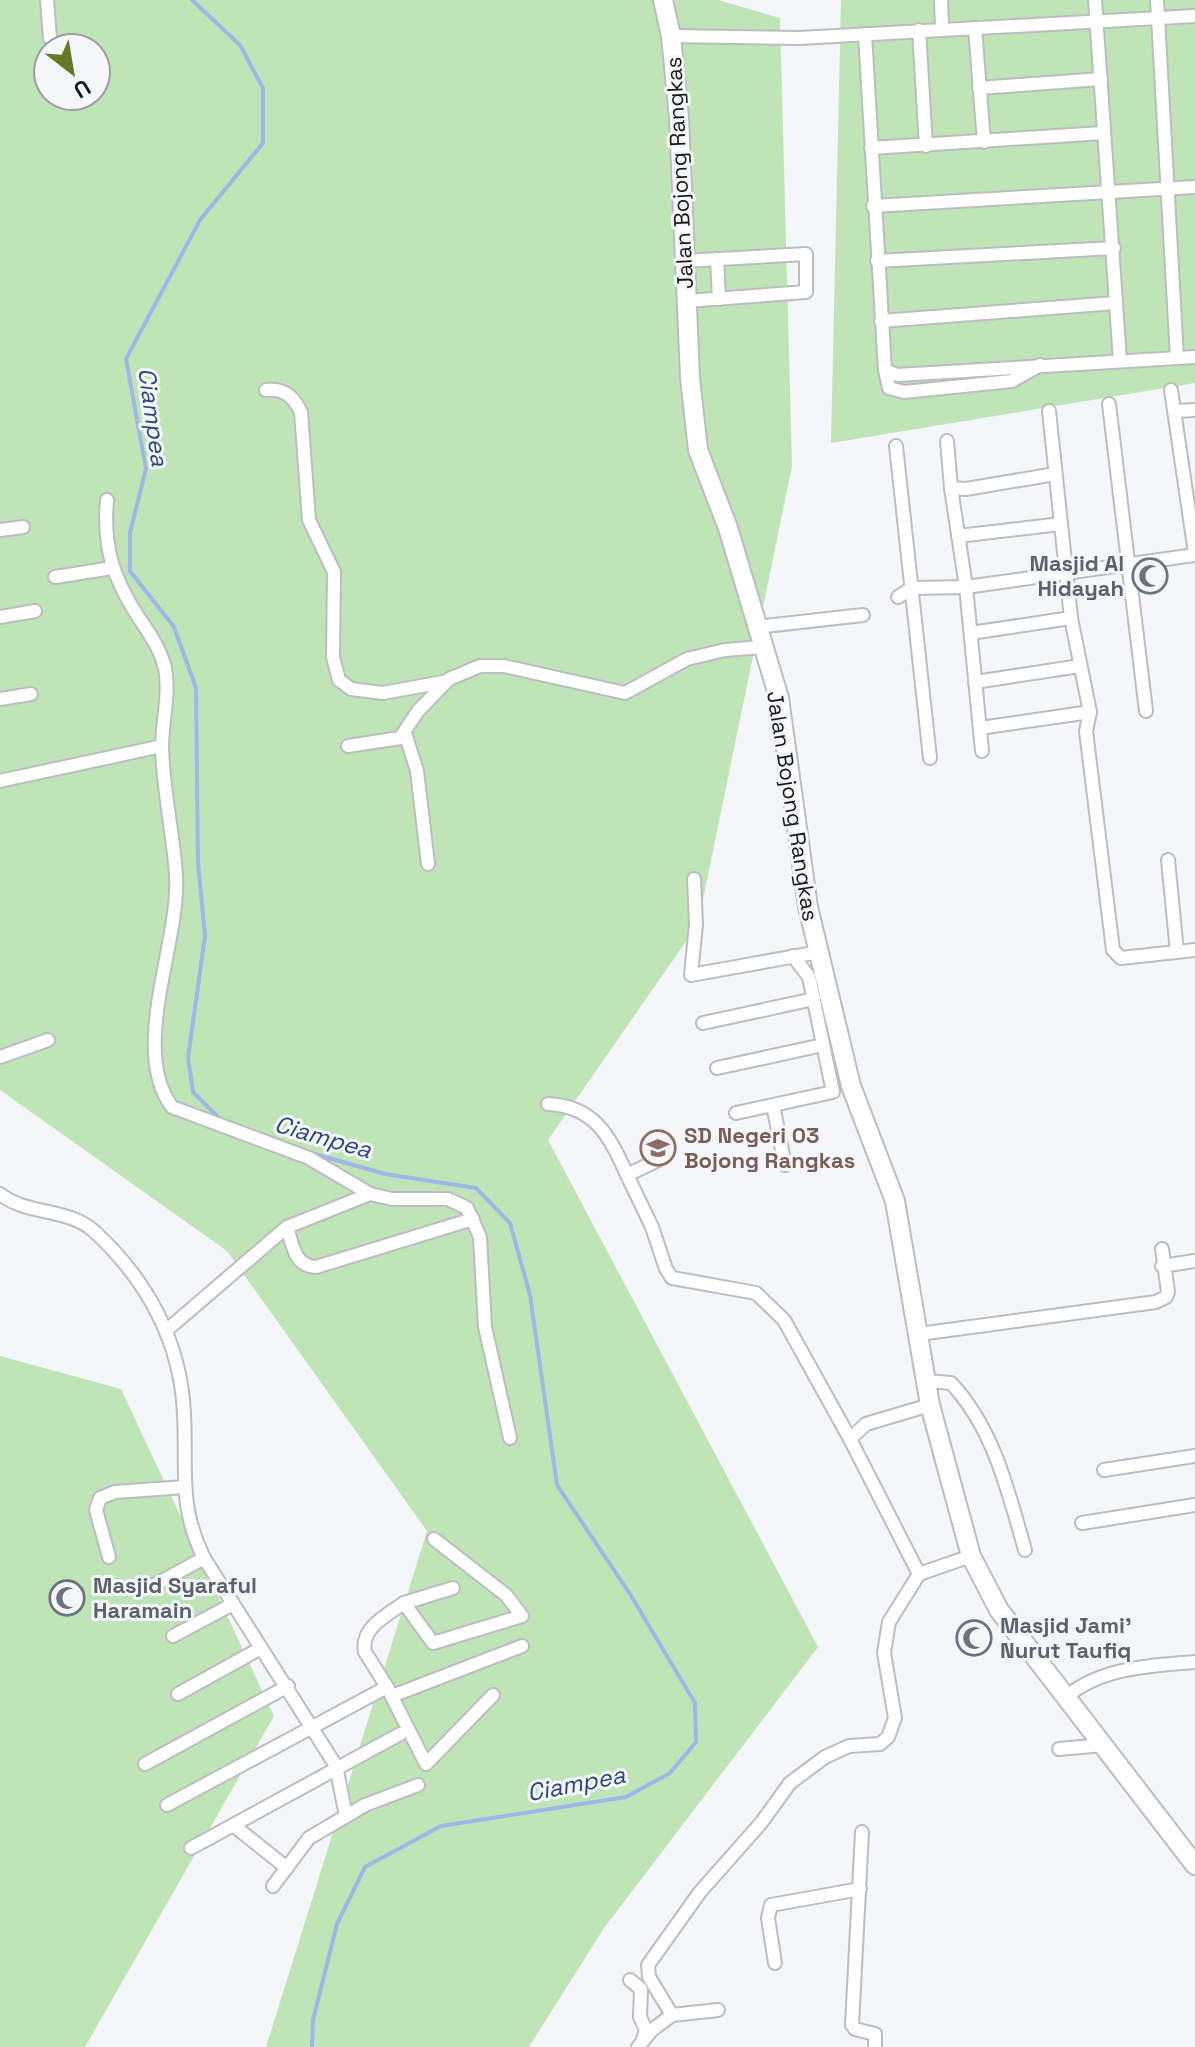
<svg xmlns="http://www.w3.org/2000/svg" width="1195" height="2047" font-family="'Space Grotesk',sans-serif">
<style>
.green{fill:#bfe5b7;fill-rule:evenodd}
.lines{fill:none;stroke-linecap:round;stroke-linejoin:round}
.stream{stroke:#9eb6e8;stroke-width:4}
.minor-casing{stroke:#bcbdc1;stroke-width:16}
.secondary-casing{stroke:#bcbdc1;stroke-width:22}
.minor{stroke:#fff;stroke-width:12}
.secondary{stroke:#fff;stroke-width:18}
.labels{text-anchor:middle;stroke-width:6;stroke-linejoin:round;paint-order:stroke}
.street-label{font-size:22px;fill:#19191a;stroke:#f4f6f9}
.worship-label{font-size:22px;font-weight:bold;fill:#5b616d;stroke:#f4f6f9;text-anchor:start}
.education-label{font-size:22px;font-weight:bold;fill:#785e54;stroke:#f4f6f9;text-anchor:start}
.water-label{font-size:24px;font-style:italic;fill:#2c4682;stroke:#f4f6f9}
</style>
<rect width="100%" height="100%" fill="#f4f6f9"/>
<g class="green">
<path d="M 0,0 L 718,0 L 780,18 L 792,466 L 698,924 L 548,1140 L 818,1647 L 604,1928 L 529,2047 L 266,2047 L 427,1531 L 227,1251 L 0,1090 ZM 48,48 L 96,48 L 96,96 L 48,96 Z"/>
<polygon points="841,0 1195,0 1195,383 831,443"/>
<polygon points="0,1356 121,1389 274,1716 85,2047 0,2047"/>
</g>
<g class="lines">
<g class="stream">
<polyline points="192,0 240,45 263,88 263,143 200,220 126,359 146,469 130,533 130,571 174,627 196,688 198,863 205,936 188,1058 193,1092 222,1121"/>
<polyline points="308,1152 385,1174 476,1188 510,1223 530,1295 557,1485 630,1594 695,1703 696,1742 670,1773 626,1797 441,1826 365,1867 337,1924 313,2020 312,2047"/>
</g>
<defs>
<g id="minor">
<polyline points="47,0 50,38"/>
<polyline points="941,0 942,28"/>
<polyline points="1095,0 1120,361"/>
<polyline points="1157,0 1177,358"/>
<polyline points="975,28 984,142"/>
<polyline points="919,30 926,146"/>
<polyline points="865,34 885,370 897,375 1195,357"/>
<polyline points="671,36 800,38 1195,16"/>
<polyline points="979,88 1101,79"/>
<polyline points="871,148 1103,133"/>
<polyline points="873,206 1195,187"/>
<polyline points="717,259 719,299"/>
<polyline points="685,261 806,254 806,292 687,301"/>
<polyline points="877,261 1114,248"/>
<polyline points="881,321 1115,303"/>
<polyline points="885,370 889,388 904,392 1012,381 1040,365"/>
<path d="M 266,390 C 284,388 293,396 301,412 L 309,520 L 334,572 L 333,657 L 339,680 L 351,689 L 383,693 L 443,682"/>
<polyline points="1171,390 1195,553"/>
<polyline points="1109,404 1146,711"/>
<polyline points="1049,411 1071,618 1090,712 1086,731 1113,950 1121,958 1195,950"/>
<polyline points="1176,411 1195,410"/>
<polyline points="947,441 951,488"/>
<polyline points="896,446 930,758"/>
<path d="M 107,500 C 103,545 112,576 137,615 C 148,632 160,647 165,668 C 170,694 162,722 162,747 C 163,790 173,832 176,875 C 180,944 129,1049 172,1107 L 309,1158 L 370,1194 L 392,1199 L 448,1199 L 467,1208 L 480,1237 L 485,1327 L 510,1438"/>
<polyline points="0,530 23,527"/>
<polyline points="958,536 1061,524"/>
<polyline points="55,577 112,568"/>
<polyline points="898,597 912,588 966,587 1195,555"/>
<polyline points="0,617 35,611"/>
<polyline points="756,627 863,615"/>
<polyline points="971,633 1071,618"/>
<polyline points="975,682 1080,666"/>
<polyline points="0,699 31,694"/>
<polyline points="980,728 1090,712"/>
<polyline points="405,733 417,771 428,864"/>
<polyline points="348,746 400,738 418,711 449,679 480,666 504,666 625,693 687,659 725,650 762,647"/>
<polyline points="982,751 966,587 951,488 966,489 1055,474"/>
<polyline points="0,781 162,746"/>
<polyline points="1168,860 1177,952"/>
<polyline points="694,879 696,924 691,975 819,952"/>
<polyline points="703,1023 814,999"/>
<polyline points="0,1057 48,1040"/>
<polyline points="717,1068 823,1045"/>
<path d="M 548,1104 C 595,1106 610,1137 627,1175"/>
<polyline points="773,1105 785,1165"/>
<polyline points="736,1113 833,1092 809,977 793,956"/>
<polyline points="658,1160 627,1175 652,1227 666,1269 672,1278 678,1279 756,1293 784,1320 850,1439 919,1574"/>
<path d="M 0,1194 C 28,1216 68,1207 95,1232 C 148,1281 181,1343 184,1414 C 187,1470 178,1506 204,1558 L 336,1766 L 346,1816"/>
<path d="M 370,1194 L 287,1227 C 293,1245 294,1266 316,1267 L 473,1219"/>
<polyline points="1162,1266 1195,1261"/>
<polyline points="168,1329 287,1227"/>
<polyline points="919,1334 1156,1302 1166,1297 1168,1292 1162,1249"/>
<path d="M 927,1381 L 951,1383 C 994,1429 1008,1491 1025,1550"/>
<polyline points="850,1439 866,1424 930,1405"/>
<polyline points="1104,1470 1195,1456"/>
<polyline points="1082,1523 1195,1505"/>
<path d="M 434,1539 L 506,1595 L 522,1616 L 433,1643 L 404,1603 C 387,1615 360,1628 365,1652 L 387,1687 L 426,1764 L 493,1695"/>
<polyline points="109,1557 96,1510 100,1498 115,1492 185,1487"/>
<polyline points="151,1587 204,1558"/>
<polyline points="404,1603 453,1588"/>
<polyline points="173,1636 233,1604"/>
<polyline points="178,1694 261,1648"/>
<polyline points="392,1696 522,1646"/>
<path d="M 1066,1697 C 1100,1668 1151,1665 1195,1662"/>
<polyline points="1059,1749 1104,1745"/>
<polyline points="145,1764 288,1686"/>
<polyline points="167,1805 387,1687"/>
<polyline points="233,1825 287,1868"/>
<polyline points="862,1832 852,2025 855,2029 875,2034 875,2047"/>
<polyline points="191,1848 400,1734"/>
<polyline points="273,1886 309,1838 365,1805 418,1785"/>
<polyline points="775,1963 768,1918 771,1905 860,1889"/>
<polyline points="630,1980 641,1989 640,2017 646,2030 643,2039"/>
<polyline points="672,2015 718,2010"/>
<polyline points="638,2047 652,2030 672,2015 649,1977 648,1965 700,1892 761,1823 790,1783 825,1757 849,1746 880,1744 888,1737 895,1718 884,1653 889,1622 919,1574 971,1556"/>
</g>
<polyline id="secondary" points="663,0 671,36 679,118 690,378 698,450 728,528 779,698 808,907 851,1086 895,1201 930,1405 971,1556 999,1610 1195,1865"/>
</defs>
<use href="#minor" class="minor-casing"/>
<use href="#secondary" class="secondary-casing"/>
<use href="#minor" class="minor"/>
<use href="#secondary" class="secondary"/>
</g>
<defs>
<symbol id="mosque-ring" viewBox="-11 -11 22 22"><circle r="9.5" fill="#f4f6f9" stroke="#6b7280" stroke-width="1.5"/><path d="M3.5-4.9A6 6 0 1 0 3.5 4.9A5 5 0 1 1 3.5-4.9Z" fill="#6b7280"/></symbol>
<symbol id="school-ring" viewBox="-11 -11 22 22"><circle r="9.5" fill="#f4f6f9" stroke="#8d6e63" stroke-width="1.5"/><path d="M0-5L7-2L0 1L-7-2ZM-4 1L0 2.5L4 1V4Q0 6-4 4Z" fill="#8d6e63"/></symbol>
</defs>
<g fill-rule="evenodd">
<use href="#mosque-ring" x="1130" y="556" width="40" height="40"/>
<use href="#school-ring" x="638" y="1128" width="40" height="40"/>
<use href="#mosque-ring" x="47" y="1578" width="40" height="40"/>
<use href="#mosque-ring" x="954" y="1618" width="40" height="40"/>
</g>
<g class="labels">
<g class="street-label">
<text transform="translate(679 173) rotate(-93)" y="8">Jalan Bojong Rangkas</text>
<text transform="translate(793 806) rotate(81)" y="8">Jalan Bojong Rangkas</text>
</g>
<g class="worship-label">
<text x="1124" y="571" text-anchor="end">Masjid Al<tspan x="1124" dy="25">Hidayah</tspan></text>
<text x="93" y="1593">Masjid Syaraful<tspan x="93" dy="25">Haramain</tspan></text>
<text x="1000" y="1633">Masjid Jami'<tspan x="1000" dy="25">Nurut Taufiq</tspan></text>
</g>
<g class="education-label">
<text x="684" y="1143">SD Negeri 03<tspan x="684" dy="25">Bojong Rangkas</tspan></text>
</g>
<g class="water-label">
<text transform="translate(153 417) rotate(82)" y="8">Ciampea</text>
<text transform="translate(323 1137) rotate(16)" y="8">Ciampea</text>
<text transform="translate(576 1784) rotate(-11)" y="8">Ciampea</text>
</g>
</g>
<g transform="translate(72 72) rotate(149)"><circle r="38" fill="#f4f6f9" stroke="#9c9ea0" stroke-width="2"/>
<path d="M0-6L14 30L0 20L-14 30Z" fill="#667726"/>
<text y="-12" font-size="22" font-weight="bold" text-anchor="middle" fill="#19191a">U</text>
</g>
</svg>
